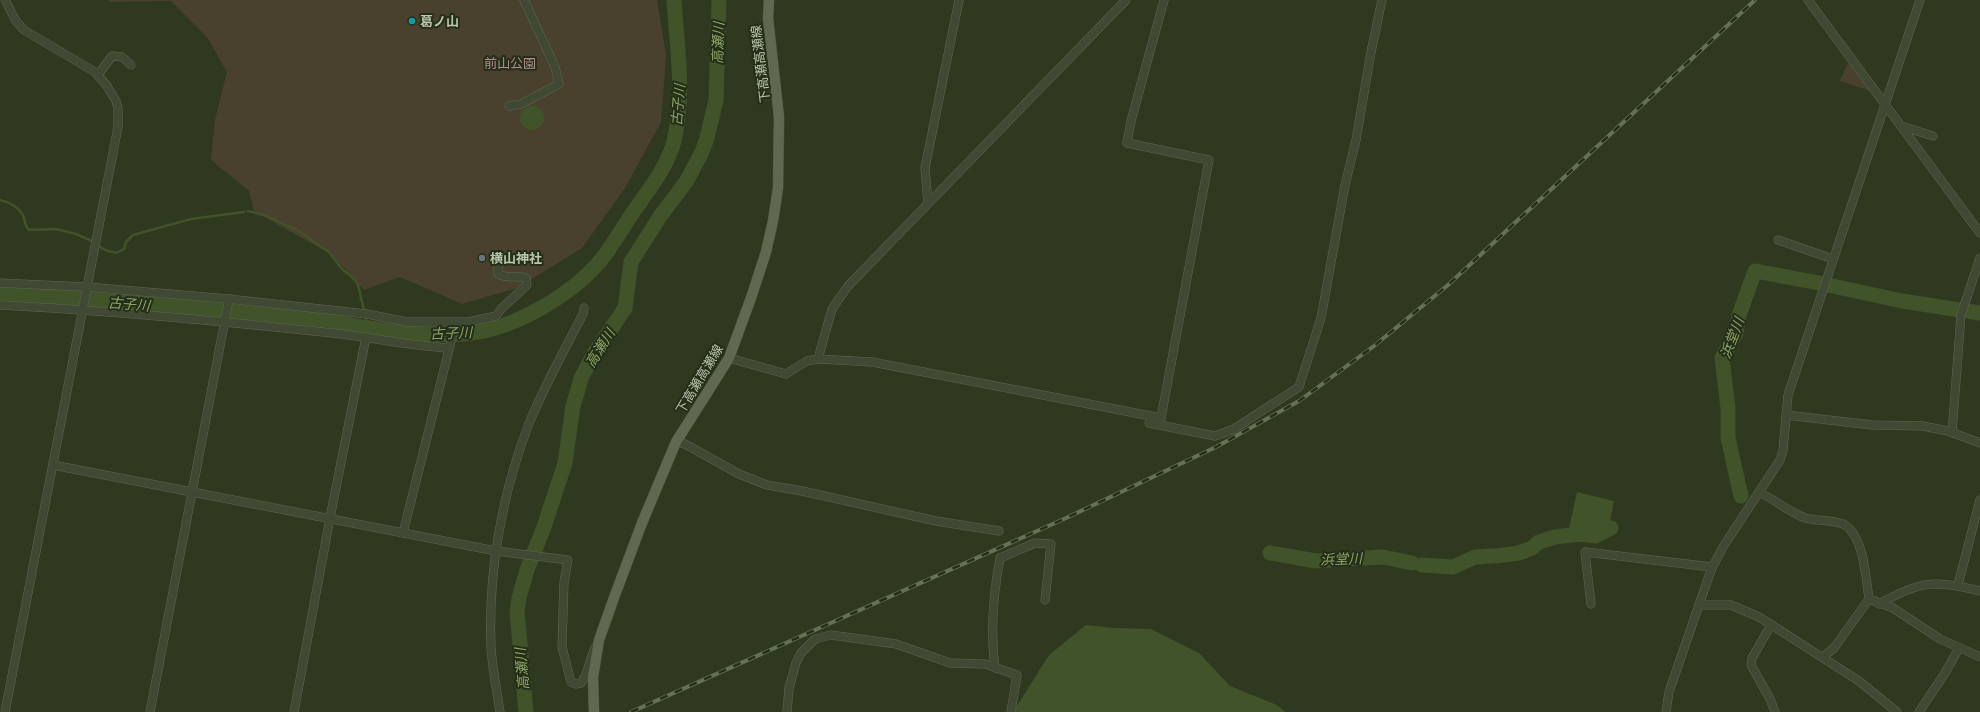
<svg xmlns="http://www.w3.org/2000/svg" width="1980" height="712" font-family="'Sofia Sans Condensed','Noto Sans JP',sans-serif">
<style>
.green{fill:#49412d}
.water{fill:#415329}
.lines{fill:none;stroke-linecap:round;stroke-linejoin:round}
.stream{stroke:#415329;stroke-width:2.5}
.river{stroke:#415329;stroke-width:15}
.minor-casing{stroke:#5e6751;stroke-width:9}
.major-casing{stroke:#4c5640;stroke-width:11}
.minor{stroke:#404934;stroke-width:8}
.major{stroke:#5f6951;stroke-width:10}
.rail-casing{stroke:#657155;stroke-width:4}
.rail{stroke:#252e19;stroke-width:2.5;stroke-dasharray:8;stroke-linecap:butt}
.culture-dot{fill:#0f9aa8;stroke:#252e19;stroke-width:1.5}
.worship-dot{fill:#6b7280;stroke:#252e19;stroke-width:1.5}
.labels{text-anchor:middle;stroke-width:4;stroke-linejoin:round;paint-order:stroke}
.poi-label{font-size:13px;font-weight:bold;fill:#bbc6ae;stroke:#252e19;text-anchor:start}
.park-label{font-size:13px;fill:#b18e8c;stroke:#252e19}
.street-label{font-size:13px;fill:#bbc6ae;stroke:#252e19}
.water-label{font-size:14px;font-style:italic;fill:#8ca666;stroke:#252e19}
</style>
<rect width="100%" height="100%" fill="#2f3920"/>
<g class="green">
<polygon points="108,0 657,0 666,55 661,122 625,188 582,248 517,288 462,304 400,277 364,290 332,255 254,211 249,191 211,160 215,120 227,72 207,37 171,1 110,2"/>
<polygon points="1848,62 1871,91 1840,81"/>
</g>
<g class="water">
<circle cx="532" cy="118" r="12"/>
<polygon points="1577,492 1614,501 1610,522 1593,530 1569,529"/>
<polygon points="1086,625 1115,628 1151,629 1199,653 1230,686 1277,705 1285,712 1015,712 1015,709 1049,655"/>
</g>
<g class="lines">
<g class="stream">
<path d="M 0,200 C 9,202 21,208 24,218 C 25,223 25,226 29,230 L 56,229 L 76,234 L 92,241"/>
<polyline points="248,211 264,215 297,230 329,252 342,269 354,279 358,285 368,327"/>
<polyline points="99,246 105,250 116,253 124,249 126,242 133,235 191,219 244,212"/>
</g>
<g class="river">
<polyline points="1828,285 1902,301 1980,313"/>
<path d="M 0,293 C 103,300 206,308 309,319 C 362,325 418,340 472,333 C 515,328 573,294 601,260 C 614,244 624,225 636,208 C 651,187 668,165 674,141 C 685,94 677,47 674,0"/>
<polyline points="1741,496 1728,438 1728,408 1722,358 1736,333 1739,315 1755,271 1819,283"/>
<polyline points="1270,553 1316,561 1383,557 1412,563"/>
<polyline points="1496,556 1519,553 1532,548 1539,542 1555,537 1581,534 1596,536 1611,528"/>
<polyline points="1422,565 1453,567 1475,557 1491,556"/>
<polyline points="526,712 517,611 519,598 527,570 544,527 565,463 573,406 582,376 594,354 625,308 631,262 661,215 686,182 702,152 707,138 716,100 719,0"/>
</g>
<defs>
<g id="minor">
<polyline points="5,0 16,21 24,30 95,72 107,86 116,101 118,108 118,127 5,712"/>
<polyline points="1808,0 1980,233"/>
<polyline points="98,75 112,56 122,57 131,65"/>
<polyline points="509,106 521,104 559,84 555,67 524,0"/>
<polyline points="1901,126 1933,136"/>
<polyline points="928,203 925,168 959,0"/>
<polyline points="1778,240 1833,259"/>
<path d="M 0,283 L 87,287 L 229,299 L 367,314 L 407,322 L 468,322 L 496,316 L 501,309 L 527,285 L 526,278 C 516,275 507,279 498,274 L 498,267 L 501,262 L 516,258"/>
<path d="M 0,305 C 111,311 221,321 332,333 C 371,337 410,346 449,348"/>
<polyline points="729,358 786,374 807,361 818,359 872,362 1161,418 1209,160 1127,143 1131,121 1164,0"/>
<polyline points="818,359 832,309 848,286 1126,0"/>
<polyline points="1786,415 1872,425 1923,426 1948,431 1980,443"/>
<polyline points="1149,423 1215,436 1234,429 1299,387 1321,318 1345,185 1356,140 1371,52 1382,0"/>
<polyline points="1952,433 1961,315 1980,258"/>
<polyline points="676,442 685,444 739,474 767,485 802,491 936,521 999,531"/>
<path d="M 53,465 L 496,551 L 568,560 L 564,582 L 562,647 L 571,682 L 576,684 L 581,683 C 589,672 590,657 596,646"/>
<path d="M 1760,493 C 1776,500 1789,512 1805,518 C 1816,521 1836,520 1845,525 C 1864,537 1866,579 1869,599 L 1834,648 L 1823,657"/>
<polyline points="403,533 456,322"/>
<polyline points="1958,585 1980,500"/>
<polyline points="1869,599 1893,608 1940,639 1980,657"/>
<polyline points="1591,604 1585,552 1712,567"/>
<path d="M 1879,604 C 1920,581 1935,579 1980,591"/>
<polyline points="1699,605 1731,605 1759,617 1859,681 1897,712"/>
<polyline points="1771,625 1752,658 1751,665 1770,699 1775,712"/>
<path d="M 995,668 C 990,630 993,595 1000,558 L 1035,543 L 1051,544 L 1045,600"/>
<polyline points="150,712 229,299"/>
<polyline points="294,712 330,518 366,337"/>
<path d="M 500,712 C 497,690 492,668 491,646 C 488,572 502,495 528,426 C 543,388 564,351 583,314 L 584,308"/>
<polyline points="787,712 789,688 796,663 801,653 815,639 831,635 896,644 950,663 985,664 1017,675 1011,712"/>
<polyline points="1666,712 1669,692 1711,570 1723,547 1780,460 1783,450 1788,395 1920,0"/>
<polyline points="1919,712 1945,673 1959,648"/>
</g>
<polyline id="major" points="594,712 593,677 599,640 615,595 642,523 676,442 729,358 751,298 766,252 773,221 778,188 779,117 768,18 769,0"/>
</defs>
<use href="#minor" class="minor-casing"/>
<use href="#major" class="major-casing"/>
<use href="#minor" class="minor"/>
<use href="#major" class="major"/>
<defs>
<polyline id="rail" points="631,712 1064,519 1216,447 1299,401 1374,346 1448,285 1755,0"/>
</defs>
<use href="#rail" class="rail-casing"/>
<use href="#rail" class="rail"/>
</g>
<circle class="culture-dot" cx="412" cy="21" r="4"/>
<circle class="worship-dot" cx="482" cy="258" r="4"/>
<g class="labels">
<g class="poi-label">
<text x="420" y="26">葛ノ山</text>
<text x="490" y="263">横山神社</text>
</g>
<g class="park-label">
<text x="510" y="68">前山公園</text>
</g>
<g class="street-label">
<text transform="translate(760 64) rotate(-97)" y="5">下高瀬高瀬線</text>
<text transform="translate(699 379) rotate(-59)" y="5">下高瀬高瀬線</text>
</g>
<g class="water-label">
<text transform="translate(718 43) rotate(-88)" y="5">高瀬川</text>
<text transform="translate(678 105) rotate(-85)" y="5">古子川</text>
<text transform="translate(129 304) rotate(5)" y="5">古子川</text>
<text transform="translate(451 333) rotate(-2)" y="5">古子川</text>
<text transform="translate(1732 338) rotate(-69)" y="5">浜堂川</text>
<text transform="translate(600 348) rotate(-58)" y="5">高瀬川</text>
<text transform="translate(1341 559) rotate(-2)" y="5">浜堂川</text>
<text transform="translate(522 669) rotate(-95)" y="5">高瀬川</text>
</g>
</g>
</svg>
